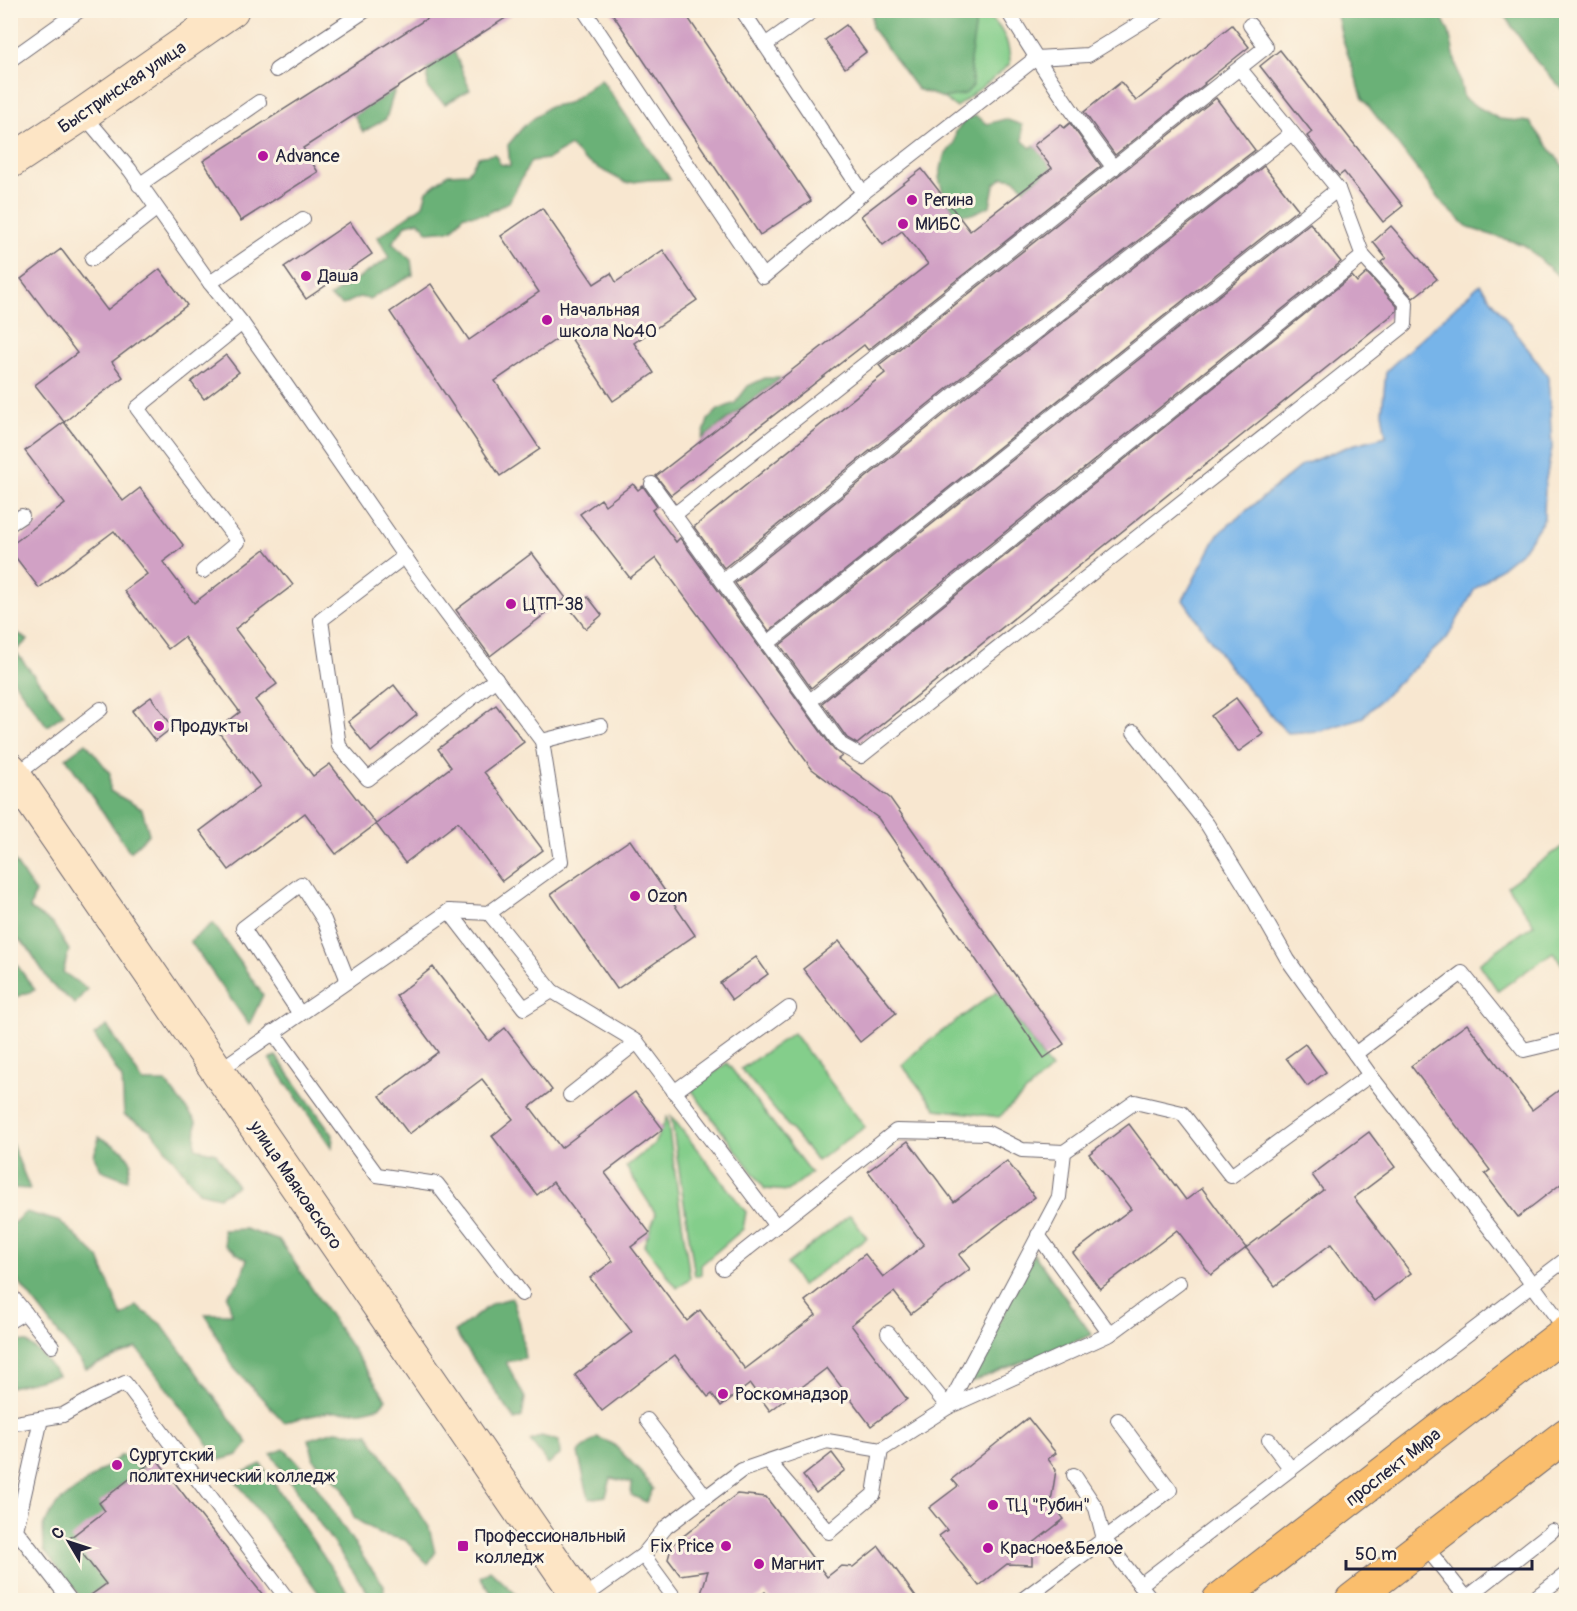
<svg xmlns="http://www.w3.org/2000/svg" width="1577" height="1611" font-family="Pangolin,sans-serif">
<style>
.green{fill:#84ce8b;stroke:#537863;stroke-width:1.5}
.forest{fill:#6bb177;stroke:#466a59;stroke-width:1.5}
.water{fill:#77b4e9;stroke:#4c6b92;stroke-width:1.5}
.building{fill:#d1a1c5}
.lines{fill:none;stroke-linecap:round;stroke-linejoin:round}
.service-casing{stroke:#6d676f;stroke-width:16}
.secondary-casing{stroke:#6d676f;stroke-width:35}
.primary-casing{stroke:#6d676f;stroke-width:35}
.service{stroke:#fff;stroke-width:14}
.secondary{stroke:#fde5c5;stroke-width:33}
.primary{stroke:#fabe6d;stroke-width:33}
.poi-dot{fill:#b5179e;stroke:#fcf5e5;stroke-width:2}
.labels{text-anchor:middle;stroke-width:6;stroke-linejoin:round;paint-order:stroke}
.street-label{font-size:18px;fill:#22223b;stroke:#fcf5e5}
.poi-label{font-size:18px;fill:#22223b;stroke:#fcf5e5;text-anchor:start}
</style>
<rect width="100%" height="100%" fill="#fcf5e5"/>
<filter id="ink" filterUnits="userSpaceOnUse"><feTurbulence type="fractalNoise" baseFrequency=".0167" numOctaves="2"/><feDisplacementMap in="SourceGraphic" scale="12" xChannelSelector="R" yChannelSelector="G"/><feConvolveMatrix kernelMatrix="1 2 1 2 8 2 1 2 1" color-interpolation-filters="sRGB"/></filter>
<filter id="wash" filterUnits="userSpaceOnUse"><feTurbulence type="fractalNoise" baseFrequency=".008" numOctaves="4" result="noise"/><feDisplacementMap in="SourceGraphic" scale="24" xChannelSelector="R" yChannelSelector="G"/><feGaussianBlur stdDeviation="1.35" result="paint"/><feColorMatrix in="noise" values="0 0 0 0 0 0 0 0 0 0 0 0 0 0 0 0 0 1.4 0 .05"/><feComposite in="paint" operator="in"/></filter>
<g filter="url(#wash)">
<rect width="100%" height="100%" fill="#f8e7d0"/>
<g class="green">
<path d="M 974,11 C 980,11 982,13 987,16 C 1004,27 1010,45 1010,64 L 995,77 L 956,107 L 943,98 L 940,81 Z"/>
<polygon points="1566,844 1566,970 1553,952 1498,991 1479,963 1534,924 1507,886"/>
<polygon points="997,991 1051,1069 999,1117 936,1109 902,1065 922,1046"/>
<polygon points="793,1033 865,1127 817,1161 741,1069"/>
<polygon points="727,1063 811,1173 788,1191 765,1189 691,1090"/>
<polygon points="671,1116 746,1212 743,1229 701,1265 701,1274 695,1276"/>
<polygon points="667,1117 690,1278 677,1288 644,1245 656,1214 626,1167 654,1144"/>
<polygon points="850,1215 867,1238 801,1286 787,1264"/>
</g>
<g class="forest">
<polygon points="872,11 975,11 975,29 970,60 973,86 965,94 943,98 917,89 872,28"/>
<polygon points="1336,11 1439,11 1449,32 1464,99 1499,119 1530,122 1566,170 1566,283 1524,245 1469,228 1444,205 1363,99 1342,37"/>
<polygon points="1501,11 1566,11 1566,93 1536,61"/>
<polygon points="454,51 470,90 445,104 428,89 427,69"/>
<polygon points="601,79 670,179 648,180 626,183 584,160 570,146 548,159 531,161 509,202 486,214 464,215 452,230 428,232 419,221 407,224 392,243 411,260 413,275 369,299 359,297 343,305 329,297 389,258 378,237 423,205 427,191 448,174 468,173 478,157 495,154 500,164 510,166 508,145 523,127 548,107 568,103"/>
<polygon points="395,89 386,119 363,132 354,115"/>
<polygon points="976,116 987,124 1005,119 1022,125 1023,141 1031,148 1034,145 1052,168 1025,189 1014,179 1003,177 994,185 990,206 972,214 957,214 944,197 939,178 944,156 954,144 956,131 967,118"/>
<polygon points="765,378 781,378 702,439 708,420 718,410 735,403 748,386"/>
<polygon points="11,629 28,640 15,651 64,714 47,726 11,677"/>
<polygon points="86,743 110,773 110,791 142,809 149,834 130,852 66,758"/>
<polygon points="11,856 35,892 30,909 53,924 69,950 63,972 87,989 75,1004 51,984 28,948 11,933"/>
<polygon points="213,923 263,995 249,1025 190,941"/>
<polygon points="11,957 35,990 11,999 10,958"/>
<polygon points="107,1026 143,1082 165,1082 196,1121 195,1148 216,1153 237,1186 219,1197 199,1192 151,1130 124,1115 122,1079 94,1035"/>
<polygon points="276,1056 333,1135 332,1148 270,1060"/>
<polygon points="99,1137 123,1150 131,1162 127,1180 101,1170 94,1156"/>
<polygon points="10,1143 12,1144 30,1189 12,1188 11,1186"/>
<polygon points="26,1212 61,1222 99,1258 122,1317 136,1306 161,1324 248,1443 238,1455 220,1460 137,1348 86,1369 11,1272 11,1225"/>
<polygon points="245,1229 280,1241 386,1399 379,1407 362,1411 329,1412 284,1422 234,1368 205,1314 232,1314 227,1296 239,1282 247,1260 225,1245 223,1230"/>
<polygon points="1034,1254 1092,1335 968,1383"/>
<polygon points="512,1298 520,1323 525,1358 506,1362 525,1398 522,1417 515,1420 455,1332 493,1303"/>
<polygon points="11,1340 26,1342 41,1354 58,1375 11,1387"/>
<polygon points="335,1431 368,1434 429,1527 435,1553 428,1564 405,1540 380,1534 354,1518 343,1488 314,1460 309,1439"/>
<polygon points="541,1436 559,1441 560,1455 548,1464 530,1441"/>
<polygon points="597,1437 613,1444 640,1471 653,1489 646,1502 631,1495 632,1483 611,1478 606,1496 589,1499 578,1453"/>
<polygon points="284,1449 307,1472 365,1560 384,1585 384,1600 373,1600 271,1454"/>
<polygon points="122,1455 144,1467 100,1503 105,1511 106,1584 83,1600 44,1550 43,1526 57,1504"/>
<polygon points="261,1464 353,1600 324,1600 233,1477"/>
<polygon points="490,1570 522,1600 496,1600 480,1577"/>
</g>
<polygon class="water" points="1480,284 1548,376 1552,448 1545,484 1544,519 1524,549 1475,589 1447,638 1402,679 1363,717 1321,731 1287,733 1229,667 1183,600 1218,534 1302,465 1352,445 1386,436 1382,412 1386,371"/>
<g id="blocks">
<g class="building">
<polygon points="440,10 518,10 303,148 318,172 241,221 203,161"/>
<polygon points="610,10 683,10 811,201 760,235"/>
<polygon points="846,25 866,52 845,68 825,40"/>
<polygon points="1232,25 1249,47 1204,83 1205,84 1115,155 1084,112 1121,82 1136,101"/>
<polygon points="1280,50 1403,206 1383,222 1344,172 1339,176 1307,136 1312,132 1260,66"/>
<polygon points="1216,98 1255,150 954,383 724,568 694,527 885,373 879,365"/>
<polygon points="1070,123 1101,166 868,350 864,345 671,495 656,476 928,264 902,231 883,245 861,216 922,169 970,231 1052,168 1034,145 1061,124 1064,128"/>
<polygon points="1264,166 1298,209 769,631 735,583 966,397"/>
<polygon points="542,208 594,284 611,273 616,282 663,250 697,300 634,343 654,373 613,401 567,332 495,381 540,449 500,476 390,312 431,284 469,340 539,292 501,236"/>
<polygon points="350,222 372,254 306,299 284,267"/>
<polygon points="1310,223 1341,262 811,688 780,645"/>
<polygon points="1391,226 1437,279 1413,298 1381,262 1386,258 1373,242"/>
<polygon points="61,249 107,310 160,269 187,305 112,362 123,377 64,422 35,385 77,353 21,279"/>
<polygon points="1367,273 1397,306 1397,311 857,744 847,738 822,703 1352,276 1357,282"/>
<polygon points="226,355 239,372 204,399 191,382"/>
<polygon points="64,422 123,501 140,488 184,546 163,562 194,603 265,549 293,585 235,629 277,684 255,700 313,776 330,764 376,824 336,854 305,813 229,870 200,831 260,786 217,730 240,712 184,637 168,649 124,591 147,574 114,531 39,588 10,550 10,546 65,504 25,451"/>
<polygon points="633,484 638,490 643,486 657,506 652,510 676,542 680,538 834,750 842,756 838,759 890,798 1064,1044 1044,1058 878,818 812,769 656,558 630,578 580,514 601,499 605,505"/>
<polygon points="532,553 566,598 490,656 456,610"/>
<polygon points="588,597 602,615 586,629 571,610"/>
<polygon points="394,685 417,715 371,752 348,722"/>
<polygon points="151,697 173,727 155,741 132,711"/>
<polygon points="1236,698 1263,734 1238,752 1211,716"/>
<polygon points="496,705 524,742 484,772 543,850 502,881 458,822 405,863 376,824 451,767 438,749"/>
<polygon points="630,840 695,935 617,989 551,894"/>
<polygon points="839,941 896,1013 860,1042 803,969"/>
<polygon points="756,957 768,974 732,1000 720,983"/>
<polygon points="433,967 489,1041 505,1028 552,1090 530,1107 561,1148 635,1092 663,1129 605,1173 650,1233 631,1247 687,1321 700,1310 745,1369 816,1315 805,1301 865,1254 883,1277 924,1245 868,1171 908,1141 954,1202 1007,1161 1035,1197 959,1255 970,1269 911,1314 894,1292 851,1325 907,1399 871,1426 827,1368 770,1411 750,1384 721,1406 712,1394 708,1397 675,1355 602,1411 575,1375 632,1332 590,1278 613,1261 553,1182 537,1195 492,1136 513,1119 482,1079 409,1134 380,1096 438,1052 396,996"/>
<polygon points="1467,1024 1532,1110 1566,1085 1566,1180 1518,1217 1485,1174 1490,1170 1411,1066"/>
<polygon points="1305,1044 1326,1072 1307,1086 1286,1058"/>
<polygon points="1129,1124 1186,1200 1202,1188 1246,1248 1211,1275 1177,1230 1100,1289 1073,1253 1131,1209 1089,1154"/>
<polygon points="1369,1132 1395,1167 1354,1198 1411,1273 1374,1301 1331,1244 1275,1286 1246,1248 1323,1190 1312,1175"/>
<polygon points="1028,1418 1056,1453 1048,1459 1056,1470 1051,1502 1064,1519 1032,1544 1032,1565 1007,1564 979,1586 939,1536 947,1530 929,1508 958,1486 952,1479"/>
<polygon points="832,1453 845,1470 816,1493 803,1476"/>
<polygon points="156,1458 191,1504 267,1600 84,1600 106,1584 70,1538 105,1511 99,1503"/>
<polygon points="737,1494 766,1497 827,1577 841,1566 853,1567 879,1546 918,1600 772,1600 765,1592 754,1600 699,1600 708,1571 680,1575 668,1559 672,1545"/>
</g>
</g>
</g>
<g filter="url(#ink)">
<use href="#blocks" fill-opacity="0" stroke="#6d676f" stroke-width="1.5"/>
<g class="lines">
<defs>
<g id="service">
<polyline points="584,10 763,277 863,193 1036,58 1088,55 1161,10"/>
<polyline points="742,10 863,193"/>
<path d="M 1007,10 C 1040,65 1075,118 1114,168"/>
<polyline points="765,45 814,10"/>
<polyline points="10,60 80,10"/>
<polyline points="276,70 366,10"/>
<polyline points="83,114 130,170 210,283 242,323 281,378 416,573 542,741 561,861 489,913 449,911 218,1071"/>
<polyline points="139,185 259,102"/>
<polyline points="92,259 156,209"/>
<polyline points="210,283 303,219"/>
<polyline points="652,484 841,745 861,756 1405,325 1406,303 1363,256 1338,189 1240,69"/>
<polyline points="674,515 1266,47 1250,25"/>
<polyline points="10,524 22,516"/>
<polyline points="405,556 321,620 339,746 368,779 496,679"/>
<polyline points="203,571 238,542 137,408 242,323"/>
<polyline points="723,581 960,390 1292,133"/>
<polyline points="768,643 1338,189"/>
<polyline points="810,701 1363,256"/>
<polyline points="1134,732 1207,824 1255,902 1288,960 1370,1075 1512,1257 1566,1330"/>
<polyline points="542,741 601,726"/>
<polyline points="15,776 101,709"/>
<polyline points="449,911 524,1008 552,991"/>
<polyline points="489,913 552,991 637,1042 776,1226"/>
<polyline points="300,1014 243,928 301,884 324,920 348,981"/>
<polyline points="273,1032 377,1175 437,1184 522,1294"/>
<polyline points="1355,1054 1462,973 1524,1050 1566,1040"/>
<polyline points="674,1092 789,1008"/>
<polyline points="570,1095 637,1042"/>
<polyline points="1038,1235 1110,1334"/>
<polyline points="723,1268 896,1131 988,1133 1022,1150 1064,1152"/>
<polyline points="10,1294 52,1346"/>
<polyline points="10,1321 25,1312"/>
<polyline points="888,1333 948,1407"/>
<polyline points="948,1407 1059,1197 1064,1152 1135,1102 1182,1113 1231,1176 1370,1075"/>
<polyline points="41,1419 16,1530 70,1600"/>
<polyline points="647,1420 706,1497"/>
<polyline points="10,1424 63,1415 93,1398 125,1383 288,1600"/>
<polyline points="1269,1440 1291,1469"/>
<polyline points="768,1461 829,1532 874,1494 881,1450"/>
<polyline points="1074,1475 1096,1508 1104,1539 1152,1600"/>
<polyline points="1424,1545 1468,1600"/>
<polyline points="643,1555 676,1600"/>
<polyline points="1140,1585 1291,1469 1566,1259"/>
<polyline points="580,1600 643,1555 666,1527 742,1470 827,1441 881,1450 948,1407 1110,1334 1179,1283"/>
<polyline points="1022,1600 1170,1490 1118,1420"/>
<polyline points="1464,1600 1552,1531"/>
<polyline points="1532,1600 1566,1574"/>
</g>
<g id="secondary">
<polyline points="10,162 83,114 232,10"/>
<polyline points="10,769 581,1600"/>
</g>
<g id="primary">
<polyline points="1219,1600 1566,1332"/>
<polyline points="1352,1600 1566,1435"/>
</g>
</defs>
<use href="#service" class="service-casing"/>
<use href="#secondary" class="secondary-casing"/>
<use href="#primary" class="primary-casing"/>
<use href="#service" class="service"/>
<use href="#secondary" class="secondary"/>
<use href="#primary" class="primary"/>
</g>
</g>
<g class="poi-dot">
<circle cx="263" cy="156" r="6"/>
<circle cx="912" cy="200" r="6"/>
<circle cx="903" cy="224" r="6"/>
<circle cx="306" cy="276" r="6"/>
<circle cx="547" cy="320" r="6"/>
<circle cx="511" cy="604" r="6"/>
<circle cx="159" cy="726" r="6"/>
<circle cx="635" cy="896" r="6"/>
<circle cx="723" cy="1394" r="6"/>
<circle cx="117" cy="1465" r="6"/>
<circle cx="993" cy="1505" r="6"/>
<rect x="457" y="1540" width="12" height="12" rx="3"/>
<circle cx="726" cy="1546" r="6"/>
<circle cx="988" cy="1548" r="6"/>
<circle cx="759" cy="1564" r="6"/>
</g>
<g class="labels">
<g class="street-label">
<text transform="translate(122 87) rotate(-34)" y="6">Быстринская улица</text>
<text transform="translate(296 1185) rotate(56)" y="6">улица Маяковского</text>
<text transform="translate(1393 1467) rotate(-38)" y="6">проспект Мира</text>
</g>
<g class="poi-label">
<text x="275" y="162">Advance</text>
<text x="924" y="206">Регина</text>
<text x="915" y="230">МИБС</text>
<text x="318" y="282">Даша</text>
<text x="559" y="316">Начальная<tspan x="559" dy="21">школа №40</tspan></text>
<text x="523" y="610">ЦТП-38</text>
<text x="171" y="732">Продукты</text>
<text x="647" y="902">Ozon</text>
<text x="735" y="1400">Роскомнадзор</text>
<text x="129" y="1461">Сургутский<tspan x="129" dy="21">политехнический колледж</tspan></text>
<text x="1005" y="1511">ТЦ "Рубин"</text>
<text x="475" y="1542">Профессиональный<tspan x="475" dy="21">колледж</tspan></text>
<text x="714" y="1552" text-anchor="end">Fix Price</text>
<text x="1000" y="1554">Красное&amp;Белое</text>
<text x="771" y="1570">Магнит</text>
</g>
</g>
<rect width="1577" height="1611" fill="none" stroke="#fcf5e5" stroke-width="36"/>
<g transform="translate(69 1542) rotate(309)" stroke="#fcf5e5" stroke-width="4.5" paint-order="stroke">
<path d="M0-4.5L10 22L0 15L-10 22Z" fill="#22223b"/>
<text y="-9" font-size="16" font-weight="bold" text-anchor="middle" fill="#22223b">С</text>
</g>
<path d="M1346 1560v9h186v-9" fill="none" stroke="#22223b" stroke-width="3"/>
<text x="1355" y="1560" font-size="18" fill="#22223b" stroke="#fcf5e5" stroke-width="4.5" paint-order="stroke">50 m</text>
</svg>
